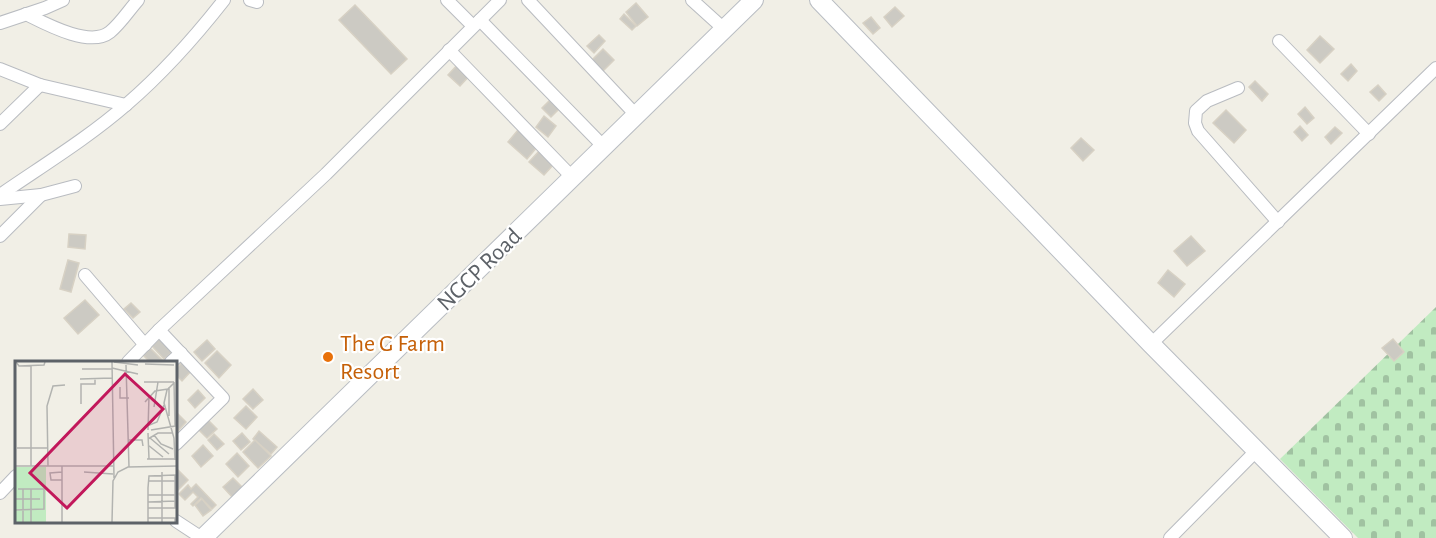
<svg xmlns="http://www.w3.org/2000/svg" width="1436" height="538" font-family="'Alegreya Sans',sans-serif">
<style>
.cemetery{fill:url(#cemetery-stones)}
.building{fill:#cccac3;stroke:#d7d1c4;stroke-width:1.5}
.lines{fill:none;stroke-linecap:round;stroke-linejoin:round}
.street-casing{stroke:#b9bcc1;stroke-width:14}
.secondary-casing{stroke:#b9bdc3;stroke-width:20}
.street{stroke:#fff;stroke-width:12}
.secondary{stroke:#fff;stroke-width:18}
.food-dot{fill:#e8710a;stroke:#fff;stroke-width:2}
.labels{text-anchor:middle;stroke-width:4.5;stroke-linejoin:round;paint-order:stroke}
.street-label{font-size:24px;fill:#5d6268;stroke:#fff}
.food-label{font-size:24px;fill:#c56008;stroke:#fff;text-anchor:start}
.inset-road{fill:none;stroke:#b2b3b0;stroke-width:1.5}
.view{fill:#c2185b;fill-opacity:0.15;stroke:#c2185b;stroke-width:3}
.inset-edge{fill:none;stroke:#5d6268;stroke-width:3}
</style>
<defs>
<pattern id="cemetery-stones" width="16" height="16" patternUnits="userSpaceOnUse" patternTransform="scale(1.5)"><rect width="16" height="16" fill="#c1ebc1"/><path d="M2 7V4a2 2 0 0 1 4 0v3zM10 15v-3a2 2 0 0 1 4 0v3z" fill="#a0c2a1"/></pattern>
</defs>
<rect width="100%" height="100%" fill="#f1efe6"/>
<polygon class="cemetery" points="1436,307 1436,538 1358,538 1280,459"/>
<g class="building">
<polygon points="636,3 648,17 637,26 626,12"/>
<polygon points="355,5 407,59 391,74 339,20"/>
<polygon points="895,7 904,16 892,27 884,17"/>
<polygon points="624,14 636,26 632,30 620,19"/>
<polygon points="871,17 880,28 873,34 863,23"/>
<polygon points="599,35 605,41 594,53 587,46"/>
<polygon points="1320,36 1334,49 1320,63 1307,50"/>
<polygon points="603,49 614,60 603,71 592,60"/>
<polygon points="459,63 471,74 460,86 448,75"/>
<polygon points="1351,64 1357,71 1348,81 1341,74"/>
<polygon points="1255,81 1268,94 1262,101 1249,87"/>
<polygon points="1378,85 1386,94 1379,101 1370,92"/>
<polygon points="551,99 560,108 551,117 542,108"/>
<polygon points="1305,107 1314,118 1307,124 1298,114"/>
<polygon points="1226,110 1246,130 1234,143 1213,123"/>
<polygon points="544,116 556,126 548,137 536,127"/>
<polygon points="1300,126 1308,135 1302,141 1294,132"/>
<polygon points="1335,127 1342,133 1331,144 1325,137"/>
<polygon points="518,130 537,147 527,159 508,142"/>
<polygon points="1081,138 1094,150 1083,161 1071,148"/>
<polygon points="540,150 554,164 544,175 529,162"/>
<polygon points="69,234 86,235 85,249 68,247"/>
<polygon points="1191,236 1205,251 1187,266 1174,251"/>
<polygon points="68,260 79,263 71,292 60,289"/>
<polygon points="1168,270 1185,284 1174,297 1158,283"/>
<polygon points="85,300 99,315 78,334 64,318"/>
<polygon points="131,303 140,312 133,318 124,309"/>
<polygon points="162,336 175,349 164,359 152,346"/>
<polygon points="1393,339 1404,352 1394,361 1382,348"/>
<polygon points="207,340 215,349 202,361 194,352"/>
<polygon points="150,348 162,360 159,362 150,362 143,355"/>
<polygon points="217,351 231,365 219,378 205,363"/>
<polygon points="183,361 192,370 182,381 176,375 176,369"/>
<polygon points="253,389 263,400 253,409 243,399"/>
<polygon points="198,390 205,398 195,408 188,400"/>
<polygon points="246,406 257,417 246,429 234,418"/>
<polygon points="178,414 186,422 176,433 176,416"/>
<polygon points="206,418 217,429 207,438 196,427"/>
<polygon points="259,431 277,447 271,454 253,439"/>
<polygon points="242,433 250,442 241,450 233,441"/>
<polygon points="214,434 224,444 217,450 208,440"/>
<polygon points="255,440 271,456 258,468 243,452"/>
<polygon points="203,445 213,456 201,467 192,456"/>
<polygon points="237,453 249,466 238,477 226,464"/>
<polygon points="176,468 188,480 177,491 176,489"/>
<polygon points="233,478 243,488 233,498 223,487"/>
<polygon points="196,484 216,505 212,509 201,498 193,506 191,504 198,497 193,492 185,500 179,494 188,485 191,489"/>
<polygon points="202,499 211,510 203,516 195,505"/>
</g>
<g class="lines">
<defs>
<g id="street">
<polyline points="250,0 257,2"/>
<polyline points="447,0 473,26"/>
<polyline points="528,0 636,115"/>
<polyline points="692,0 724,29"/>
<path d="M 26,14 C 46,24 90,48 110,32 C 121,23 129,10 138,0"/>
<polyline points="480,20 604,147"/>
<polyline points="0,23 45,8 63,0"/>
<polyline points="1279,41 1369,134"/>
<polyline points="449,50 572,177"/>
<polyline points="0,69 40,85 126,105"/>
<polyline points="1238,88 1207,101 1196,111 1195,123 1198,131 1278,222"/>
<polyline points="0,124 40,85"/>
<path d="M 0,195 C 42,166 88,138 127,104 C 163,73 195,37 224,0"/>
<polyline points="0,199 41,195 75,186"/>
<polyline points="0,236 41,195"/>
<polyline points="85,275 145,345"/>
<polyline points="159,330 223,398 176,444"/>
<polyline points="1151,344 1436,68"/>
<polyline points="128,362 159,330 326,174 500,0"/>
<polyline points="171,362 181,353"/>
<polyline points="0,493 16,476"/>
<polyline points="176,521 202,538"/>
<polyline points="1170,538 1256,451"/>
</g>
<g id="secondary">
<polyline points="819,0 1151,344 1343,538"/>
<polyline points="203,538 754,0"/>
</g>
</defs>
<use href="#street" class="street-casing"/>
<use href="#secondary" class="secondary-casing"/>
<use href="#street" class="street"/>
<use href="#secondary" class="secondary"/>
</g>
<circle class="food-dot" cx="328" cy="357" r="6"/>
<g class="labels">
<g class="street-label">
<text transform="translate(479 269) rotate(-44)" y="8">NGCP Road</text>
</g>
<g class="food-label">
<text x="340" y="351">The G Farm<tspan x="340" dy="28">Resort</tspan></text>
</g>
</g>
<g transform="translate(15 361)">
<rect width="162" height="162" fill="#f1efe6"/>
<path d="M 0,106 L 31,106 L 31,161 L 0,161 Z" fill="#c1ebc1"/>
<path class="inset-road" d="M 1,1 L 4,5 L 29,4 L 30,1M 97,1 L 99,117M 99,1 L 123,4M 130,3 L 159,4M 111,4 L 114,106M 97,7 L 123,13M 67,8 L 97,8M 65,18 L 97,17M 129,21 L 159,21M 159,22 L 152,29 L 149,42 L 159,77 L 160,99M 105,26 L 105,37 L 114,37M 154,26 L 154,55M 130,41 L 140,30 L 153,28M 66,43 L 66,23 L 80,23 L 80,17M 139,46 L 143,21M 132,65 L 142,61 L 149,44M 133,69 L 134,35M 136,69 L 160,65 L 159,21M 133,72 L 134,98M 139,74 L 146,83 L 158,88M 135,77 L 154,93M 133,78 L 143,72 L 157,72M 114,79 L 127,79 L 128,85M 133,84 L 148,96M 2,87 L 32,87M 132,98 L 160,98M 0,105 L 98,105M 16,105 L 16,5M 33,105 L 32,45 L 38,25 L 50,24M 47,105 L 47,161M 69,111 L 98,113M 47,119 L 36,119 L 35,112 L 47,111M 133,120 L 160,120M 8,128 L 8,161M 0,133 L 0,155M 133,134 L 160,134M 0,138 L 25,138M 133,141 L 160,140M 0,149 L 29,148 L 29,128 L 3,128M 133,157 L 160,157 L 160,161M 16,161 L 16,128M 97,161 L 98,120 L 103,111 L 113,106 L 162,105M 133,161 L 133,127 L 134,115 L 160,114 L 160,147 L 133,147M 147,161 L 147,111"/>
<path class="view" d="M 110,13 L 148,48 L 52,147 L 15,112 Z"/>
<rect width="162" height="162" class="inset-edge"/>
</g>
</svg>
